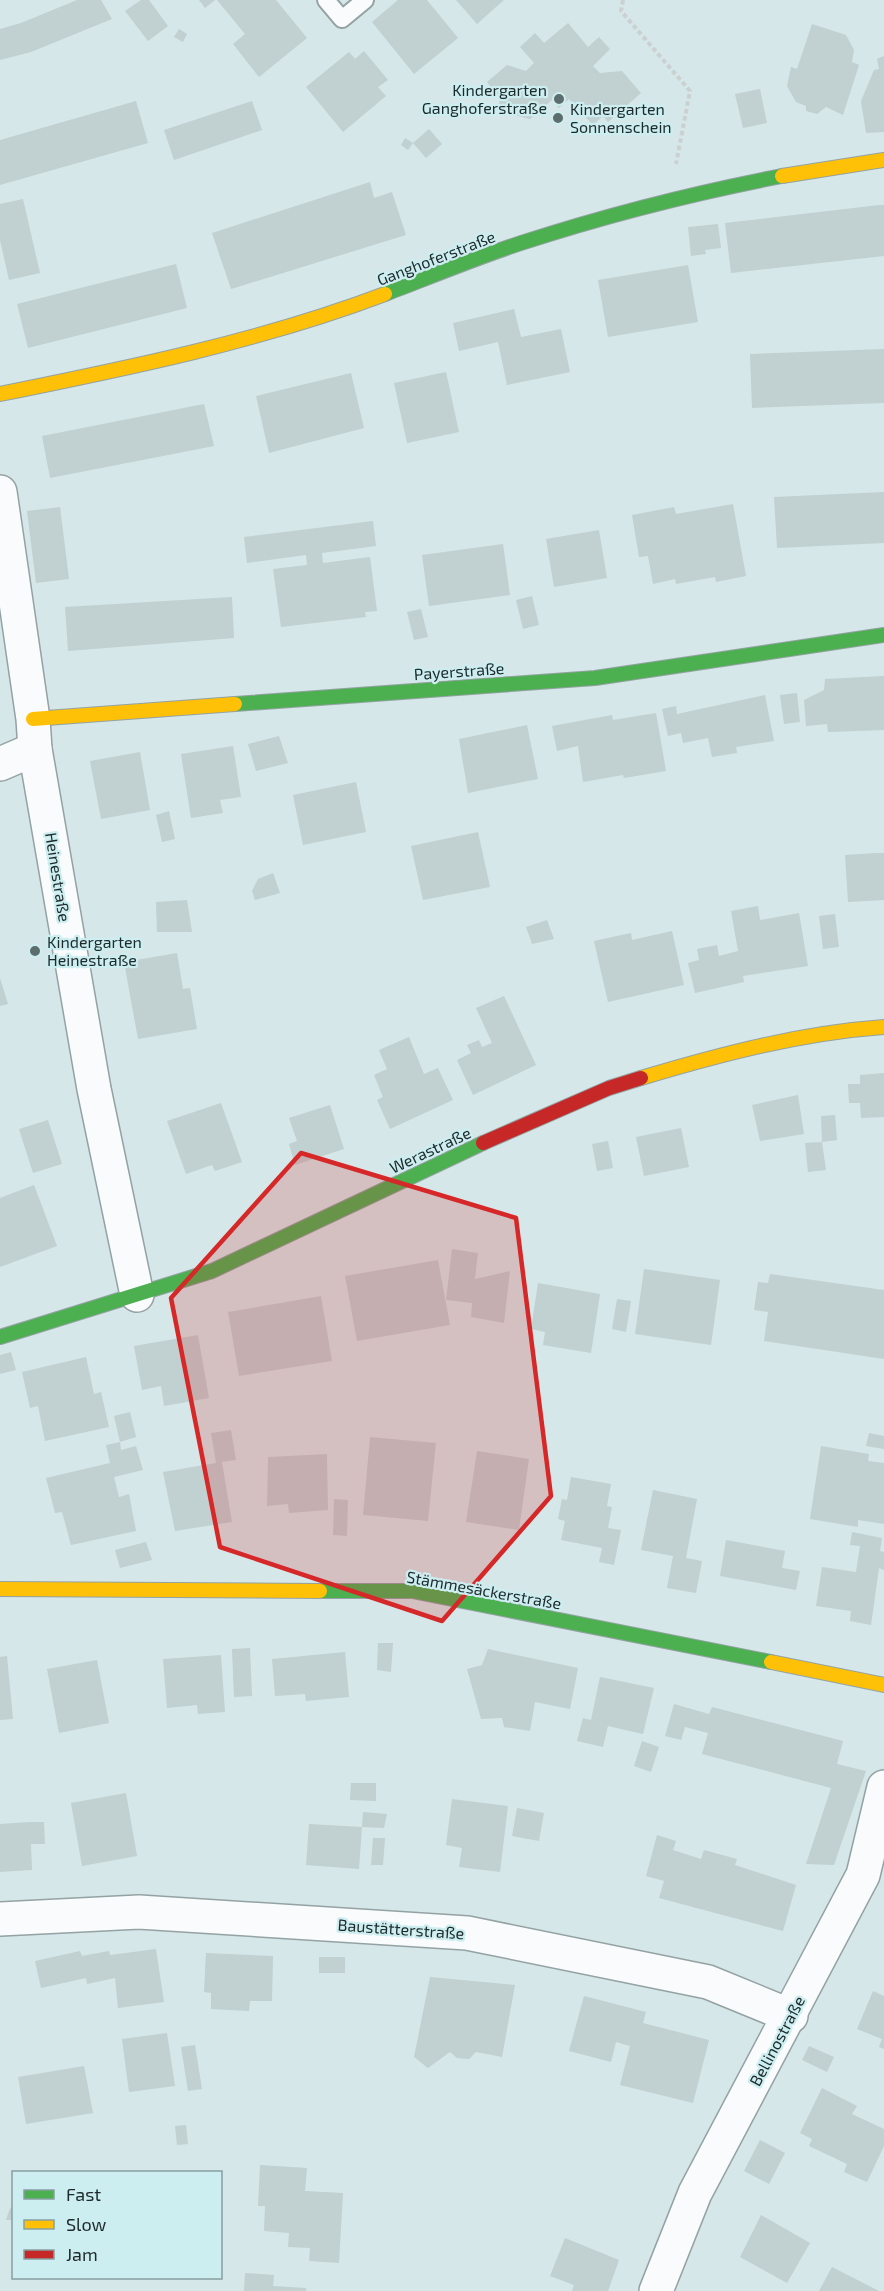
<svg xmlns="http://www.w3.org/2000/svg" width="884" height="2291" font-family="'Exo 2',sans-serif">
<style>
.building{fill:#c1d0d1}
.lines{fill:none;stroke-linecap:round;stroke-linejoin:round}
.lane-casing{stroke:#94a2a3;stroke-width:20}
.street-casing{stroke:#94a2a3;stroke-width:36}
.fast-casing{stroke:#94a2a3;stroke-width:16}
.slow-casing{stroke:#94a2a3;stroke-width:16}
.jam-casing{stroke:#94a2a3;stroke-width:16}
.path{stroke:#cbd0d0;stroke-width:4;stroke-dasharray:4.5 3;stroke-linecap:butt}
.lane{stroke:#f9fbfc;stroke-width:16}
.street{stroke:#f9fbfc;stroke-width:33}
.fast{stroke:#4caf50;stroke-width:14}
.slow{stroke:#ffc107;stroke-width:14}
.jam{stroke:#c62828;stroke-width:14}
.marked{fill:#d62828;fill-opacity:0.2;stroke:#d62828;stroke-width:4.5;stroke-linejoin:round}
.poi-dot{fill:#5d6c6c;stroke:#cdeef0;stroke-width:2}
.labels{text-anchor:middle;stroke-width:4.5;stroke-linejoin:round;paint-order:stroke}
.poi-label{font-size:16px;fill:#1d292a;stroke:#cdeef0;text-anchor:start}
.street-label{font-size:16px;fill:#1d292a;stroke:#cdeef0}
</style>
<rect width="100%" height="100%" fill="#d5e7e8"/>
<g class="building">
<polygon points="77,0 101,0 112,19 31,52 0,60 0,29 21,23"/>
<polygon points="141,0 149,0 168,26 148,41 125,11"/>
<polygon points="199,0 215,0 205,8"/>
<polygon points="217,0 276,0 307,38 259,77 233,44 245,34"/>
<polygon points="398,0 427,0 458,38 414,74 372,22"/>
<polygon points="456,0 504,0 477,24"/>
<polygon points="568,23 588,47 599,37 610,49 593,66 600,73 622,71 641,93 608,122 603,116 593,125 569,99 559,108 552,100 530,119 498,111 500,98 487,82 507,65 526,71 534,63 520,47 535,33 544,43"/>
<polygon points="812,24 846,35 854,50 852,62 859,65 843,115 826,107 817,114 806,111 806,106 796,102 787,86 791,67 797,69"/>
<polygon points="179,29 187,34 183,42 174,37"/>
<polygon points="364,51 388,80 378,87 386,96 343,132 306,87 349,52 355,59"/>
<polygon points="884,56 884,132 866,133 861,101 874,70 879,69 877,59"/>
<polygon points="760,89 767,123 743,128 735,94"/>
<polygon points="136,101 148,143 0,185 0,140"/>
<polygon points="252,101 262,130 174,160 164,130"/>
<polygon points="429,129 442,144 426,158 413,143 408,150 401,145 405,138 413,143"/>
<polygon points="370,182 374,198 392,192 406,235 231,289 212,233"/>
<polygon points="23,199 40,273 9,280 0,240 0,204"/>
<polygon points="879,205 884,205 884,256 731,273 725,223"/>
<polygon points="718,224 721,248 705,250 706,254 691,256 688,227"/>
<polygon points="176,264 187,308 28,348 17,304"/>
<polygon points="688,265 698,322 608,337 598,280"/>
<polygon points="514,309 521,337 561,329 570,372 507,385 498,342 459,351 453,323"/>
<polygon points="884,349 884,403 752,408 750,354"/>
<polygon points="446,372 459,432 407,443 394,383"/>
<polygon points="351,373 364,428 269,453 256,396"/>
<polygon points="204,404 214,446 50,478 42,436"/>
<polygon points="884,492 884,543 777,548 774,497"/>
<polygon points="733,504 746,576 716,582 715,577 676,584 675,579 653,584 648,556 639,557 632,515 674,507 676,514"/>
<polygon points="60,507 69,579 36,583 27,511"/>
<polygon points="373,521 376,546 322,553 323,563 370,557 377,611 365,612 366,617 281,627 273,569 307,565 306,555 247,563 244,537"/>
<polygon points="599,530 607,578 554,587 546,539"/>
<polygon points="503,544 510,595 429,606 422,555"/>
<polygon points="532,596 539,625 523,629 516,600"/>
<polygon points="232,597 234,638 68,651 65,607"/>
<polygon points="421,609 428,637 414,640 407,612"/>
<polygon points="884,676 884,730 828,732 827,724 806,726 804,700 824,690 825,679"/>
<polygon points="797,693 800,722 784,724 780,695"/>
<polygon points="765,695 774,741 736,747 737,753 712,757 708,738 683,743 681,733 668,736 662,709 676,706 677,714"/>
<polygon points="656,713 666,771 624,778 623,775 583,782 578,746 557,751 552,726 612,715 613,720"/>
<polygon points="527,725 538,779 468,793 459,739"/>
<polygon points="279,736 288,763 256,771 248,744"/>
<polygon points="233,746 241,797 220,800 223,813 191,818 181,754"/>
<polygon points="140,752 150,810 101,819 90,761"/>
<polygon points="356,782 366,832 303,845 293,795"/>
<polygon points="169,811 175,839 162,842 156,815"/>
<polygon points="478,832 490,887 423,900 411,846"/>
<polygon points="876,853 884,853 884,900 848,902 845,855"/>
<polygon points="273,873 280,893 255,900 252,891 258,879"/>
<polygon points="187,900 192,932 157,932 156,902"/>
<polygon points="758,906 760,920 799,913 808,966 743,976 744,982 695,993 688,963 699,960 697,949 717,945 719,956 738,951 731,911"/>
<polygon points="835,914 839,947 823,949 819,916"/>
<polygon points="547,920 554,939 532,944 526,927"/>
<polygon points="672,931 684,985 608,1002 594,941 631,933 632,940"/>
<polygon points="177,953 183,989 190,988 197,1029 138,1039 124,962"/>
<polygon points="0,978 8,1004 0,1006"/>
<polygon points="504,996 536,1065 473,1095 457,1060 471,1053 467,1045 479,1040 482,1047 492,1043 476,1008"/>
<polygon points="409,1037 424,1074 438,1068 453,1100 390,1129 377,1100 383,1097 374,1075 387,1069 379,1050"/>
<polygon points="884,1073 884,1117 861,1118 860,1103 849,1103 848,1084 860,1084 860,1075"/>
<polygon points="798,1095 804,1134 760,1141 752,1105"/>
<polygon points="221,1103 242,1162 215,1171 212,1165 186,1174 167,1121"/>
<polygon points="330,1105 344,1149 295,1165 289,1144 297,1141 289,1118"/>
<polygon points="835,1115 837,1140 822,1142 826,1170 808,1172 805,1143 822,1142 821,1116"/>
<polygon points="48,1120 62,1164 33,1173 19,1129"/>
<polygon points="681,1128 689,1167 644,1176 636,1137"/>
<polygon points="608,1141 613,1168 597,1171 592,1144"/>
<polygon points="34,1185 57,1246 0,1267 0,1198"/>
<polygon points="452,1249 478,1253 475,1279 510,1271 504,1323 471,1317 472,1303 446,1300"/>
<polygon points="438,1260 450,1325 357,1341 345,1276"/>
<polygon points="644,1269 720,1280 711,1345 635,1334"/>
<polygon points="770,1274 884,1290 884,1359 764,1341 768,1312 754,1310 758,1282 768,1283"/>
<polygon points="538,1283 600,1294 591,1353 543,1345 545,1332 531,1329"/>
<polygon points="321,1296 332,1361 239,1376 228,1312"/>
<polygon points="617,1299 631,1301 626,1332 612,1329"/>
<polygon points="198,1335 209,1398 164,1406 161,1386 142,1390 134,1346"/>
<polygon points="11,1352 16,1370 0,1374 0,1355"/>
<polygon points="86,1357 94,1394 101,1392 109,1427 45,1441 38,1406 30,1408 22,1372"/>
<polygon points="130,1412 136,1437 120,1442 121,1450 136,1446 143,1470 114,1477 119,1497 129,1494 136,1531 71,1545 62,1512 55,1513 46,1478 110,1463 106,1445 120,1442 114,1416"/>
<polygon points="231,1430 236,1460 222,1462 232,1522 175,1531 163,1472 216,1463 211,1433"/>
<polygon points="869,1433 884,1436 884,1449 866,1446"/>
<polygon points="370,1437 436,1443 428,1521 363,1515"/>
<polygon points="821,1446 869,1454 868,1461 884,1463 884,1524 858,1520 858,1527 810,1519"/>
<polygon points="477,1451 529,1459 519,1530 466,1522"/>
<polygon points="327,1454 328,1510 289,1513 288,1504 267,1506 268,1457"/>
<polygon points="571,1477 611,1484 607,1506 612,1507 608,1528 621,1530 614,1565 599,1562 602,1548 561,1540 565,1521 558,1519 562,1499 567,1500"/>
<polygon points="653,1490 697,1499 686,1558 702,1561 696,1593 667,1588 673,1556 641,1550"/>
<polygon points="334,1499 348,1500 347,1536 333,1535"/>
<polygon points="852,1532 882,1538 880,1551 884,1552 884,1570 879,1568 871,1625 850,1621 851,1611 816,1606 822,1567 856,1572 860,1546 850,1545"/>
<polygon points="726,1540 785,1551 782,1568 800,1571 796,1590 720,1576"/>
<polygon points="146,1542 152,1560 120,1568 115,1550"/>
<polygon points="378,1643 393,1643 391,1672 377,1670"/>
<polygon points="250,1648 252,1696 234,1697 232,1649"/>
<polygon points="488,1649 578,1668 570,1709 535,1702 530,1731 504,1727 502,1718 481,1719 467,1669 482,1665"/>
<polygon points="345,1652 349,1697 306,1701 305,1694 275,1696 272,1659"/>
<polygon points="221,1655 225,1712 198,1714 197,1705 167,1708 163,1659"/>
<polygon points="7,1656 13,1719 0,1720 0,1657"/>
<polygon points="97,1660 109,1723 59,1733 47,1669"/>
<polygon points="600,1677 654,1688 643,1734 608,1726 603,1747 577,1741 583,1718 591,1720"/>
<polygon points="674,1704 709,1714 712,1707 843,1741 837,1764 866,1771 834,1865 806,1864 831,1788 702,1754 708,1733 685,1727 681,1740 665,1736"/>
<polygon points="642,1741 659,1747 651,1772 634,1766"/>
<polygon points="351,1783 376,1783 376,1801 350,1800"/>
<polygon points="126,1793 137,1856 82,1866 71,1803"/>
<polygon points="452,1799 508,1806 500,1872 459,1867 462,1848 446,1845"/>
<polygon points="517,1808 544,1813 539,1841 512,1836"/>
<polygon points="363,1812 387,1814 384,1828 362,1827"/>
<polygon points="30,1822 44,1822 45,1844 31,1844 32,1870 0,1872 0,1824"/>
<polygon points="309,1824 362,1827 359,1869 306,1865"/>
<polygon points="657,1835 676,1841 673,1850 701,1859 704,1850 737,1859 735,1865 796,1885 783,1931 659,1898 664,1881 646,1876"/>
<polygon points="373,1838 385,1838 383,1865 371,1865"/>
<polygon points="156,1949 164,2002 118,2008 115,1978 87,1984 86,1978 41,1988 35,1961 80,1951 82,1956 109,1951 110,1955"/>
<polygon points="206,1953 273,1956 272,2001 250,2001 249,2011 211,2009 211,1993 204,1992"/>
<rect x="319" y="1957" width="26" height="16"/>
<polygon points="430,1977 515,1985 502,2057 476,2052 469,2059 457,2058 450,2052 428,2068 414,2057"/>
<polygon points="873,1991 884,1996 884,2049 879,2047 882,2039 857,2029"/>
<polygon points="584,1996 646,2012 643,2023 709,2040 693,2103 620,2085 630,2046 616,2042 611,2062 569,2051"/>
<polygon points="167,2033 175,2086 129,2092 122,2039"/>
<polygon points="195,2045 202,2089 188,2091 181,2047"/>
<polygon points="809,2046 834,2057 827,2072 802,2060"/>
<polygon points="84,2066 93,2113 26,2124 18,2077"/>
<polygon points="822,2088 857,2106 852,2114 884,2129 884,2146 867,2182 844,2172 847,2164 809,2146 812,2139 800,2133"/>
<polygon points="186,2125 188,2144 177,2145 175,2126"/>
<polygon points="760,2140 785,2153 769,2184 744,2171"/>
<polygon points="260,2165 307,2168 305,2191 343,2193 339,2263 309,2261 310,2248 288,2247 289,2233 264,2231 265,2206 258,2206"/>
<polygon points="14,2202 14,2220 6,2220 9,2211"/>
<polygon points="761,2215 810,2243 787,2283 740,2257"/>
<polygon points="565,2238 619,2260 608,2291 572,2291 574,2285 550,2276"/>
<polygon points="832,2267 879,2291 819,2291"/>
<polygon points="245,2273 274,2275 273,2286 306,2288 306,2291 244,2291"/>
</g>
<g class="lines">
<defs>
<polyline id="lane" points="326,0 342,19 365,0"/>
<g id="street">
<polyline points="0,492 33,719 35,749 94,1089 137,1295"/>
<polyline points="0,764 35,749"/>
<polyline points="0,1919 139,1912 467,1933 708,1982 791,2016"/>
<polyline points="656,2291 695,2193 863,1875 884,1787"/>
</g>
<g id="fast">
<path d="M 385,294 C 430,277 475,258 521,243 C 607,215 694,193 782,176"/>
<polyline points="235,704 595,678 884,635"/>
<polyline points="0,1337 212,1271 483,1143"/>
<polyline points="320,1591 412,1591 771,1662"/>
</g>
<g id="slow">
<polyline points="782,176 884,160"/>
<path d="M 0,394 C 129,368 261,341 385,294"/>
<polyline points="33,719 235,704"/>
<path d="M 641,1078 C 721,1054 801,1033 884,1027"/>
<polyline points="0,1589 320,1591"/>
<polyline points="771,1662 884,1685"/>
</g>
<polyline id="jam" points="483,1143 609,1088 641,1078"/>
</defs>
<use href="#lane" class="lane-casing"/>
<use href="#street" class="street-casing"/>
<use href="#fast" class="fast-casing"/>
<use href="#slow" class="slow-casing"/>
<use href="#jam" class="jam-casing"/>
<polyline class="path" points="623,0 621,11 690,91 676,164"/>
<use href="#lane" class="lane"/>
<use href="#street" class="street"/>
<use href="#fast" class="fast"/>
<use href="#slow" class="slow"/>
<use href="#jam" class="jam"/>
</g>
<path class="marked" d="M 301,1153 L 516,1218 L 551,1496 L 442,1621 L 220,1547 L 171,1298 Z"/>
<g class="poi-dot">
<circle cx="559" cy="99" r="6"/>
<circle cx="558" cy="118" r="6"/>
<circle cx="35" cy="951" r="6"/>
</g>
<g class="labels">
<g class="poi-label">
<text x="547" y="96" text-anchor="end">Kindergarten<tspan x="547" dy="18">Ganghoferstraße</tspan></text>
<text x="570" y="115">Kindergarten<tspan x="570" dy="18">Sonnenschein</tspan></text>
<text x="47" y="948">Kindergarten<tspan x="47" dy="18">Heinestraße</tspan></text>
</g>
<g class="street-label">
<text transform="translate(436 258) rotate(-21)" y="6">Ganghoferstraße</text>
<text transform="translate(459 671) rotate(-4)" y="6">Payerstraße</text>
<text transform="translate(58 877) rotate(81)" y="6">Heinestraße</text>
<text transform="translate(430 1150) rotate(-25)" y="6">Werastraße</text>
<text transform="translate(484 1590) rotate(10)" y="6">Stämmesäckerstraße</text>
<text transform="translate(401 1929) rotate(4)" y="6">Baustätterstraße</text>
<text transform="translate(777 2041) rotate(-62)" y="6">Bellinostraße</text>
</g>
</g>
<rect x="12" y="2171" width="210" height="108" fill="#cdeef0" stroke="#879fa1" stroke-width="1.5"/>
<rect x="24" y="2190" width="30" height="9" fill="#4caf50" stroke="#879fa1" stroke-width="1.5"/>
<text x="66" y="2201" font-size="18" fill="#1d292a">Fast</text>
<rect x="24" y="2220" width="30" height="9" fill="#ffc107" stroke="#879fa1" stroke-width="1.5"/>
<text x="66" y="2231" font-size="18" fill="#1d292a">Slow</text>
<rect x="24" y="2250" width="30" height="9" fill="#c62828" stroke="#879fa1" stroke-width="1.5"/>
<text x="66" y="2261" font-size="18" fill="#1d292a">Jam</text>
</svg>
